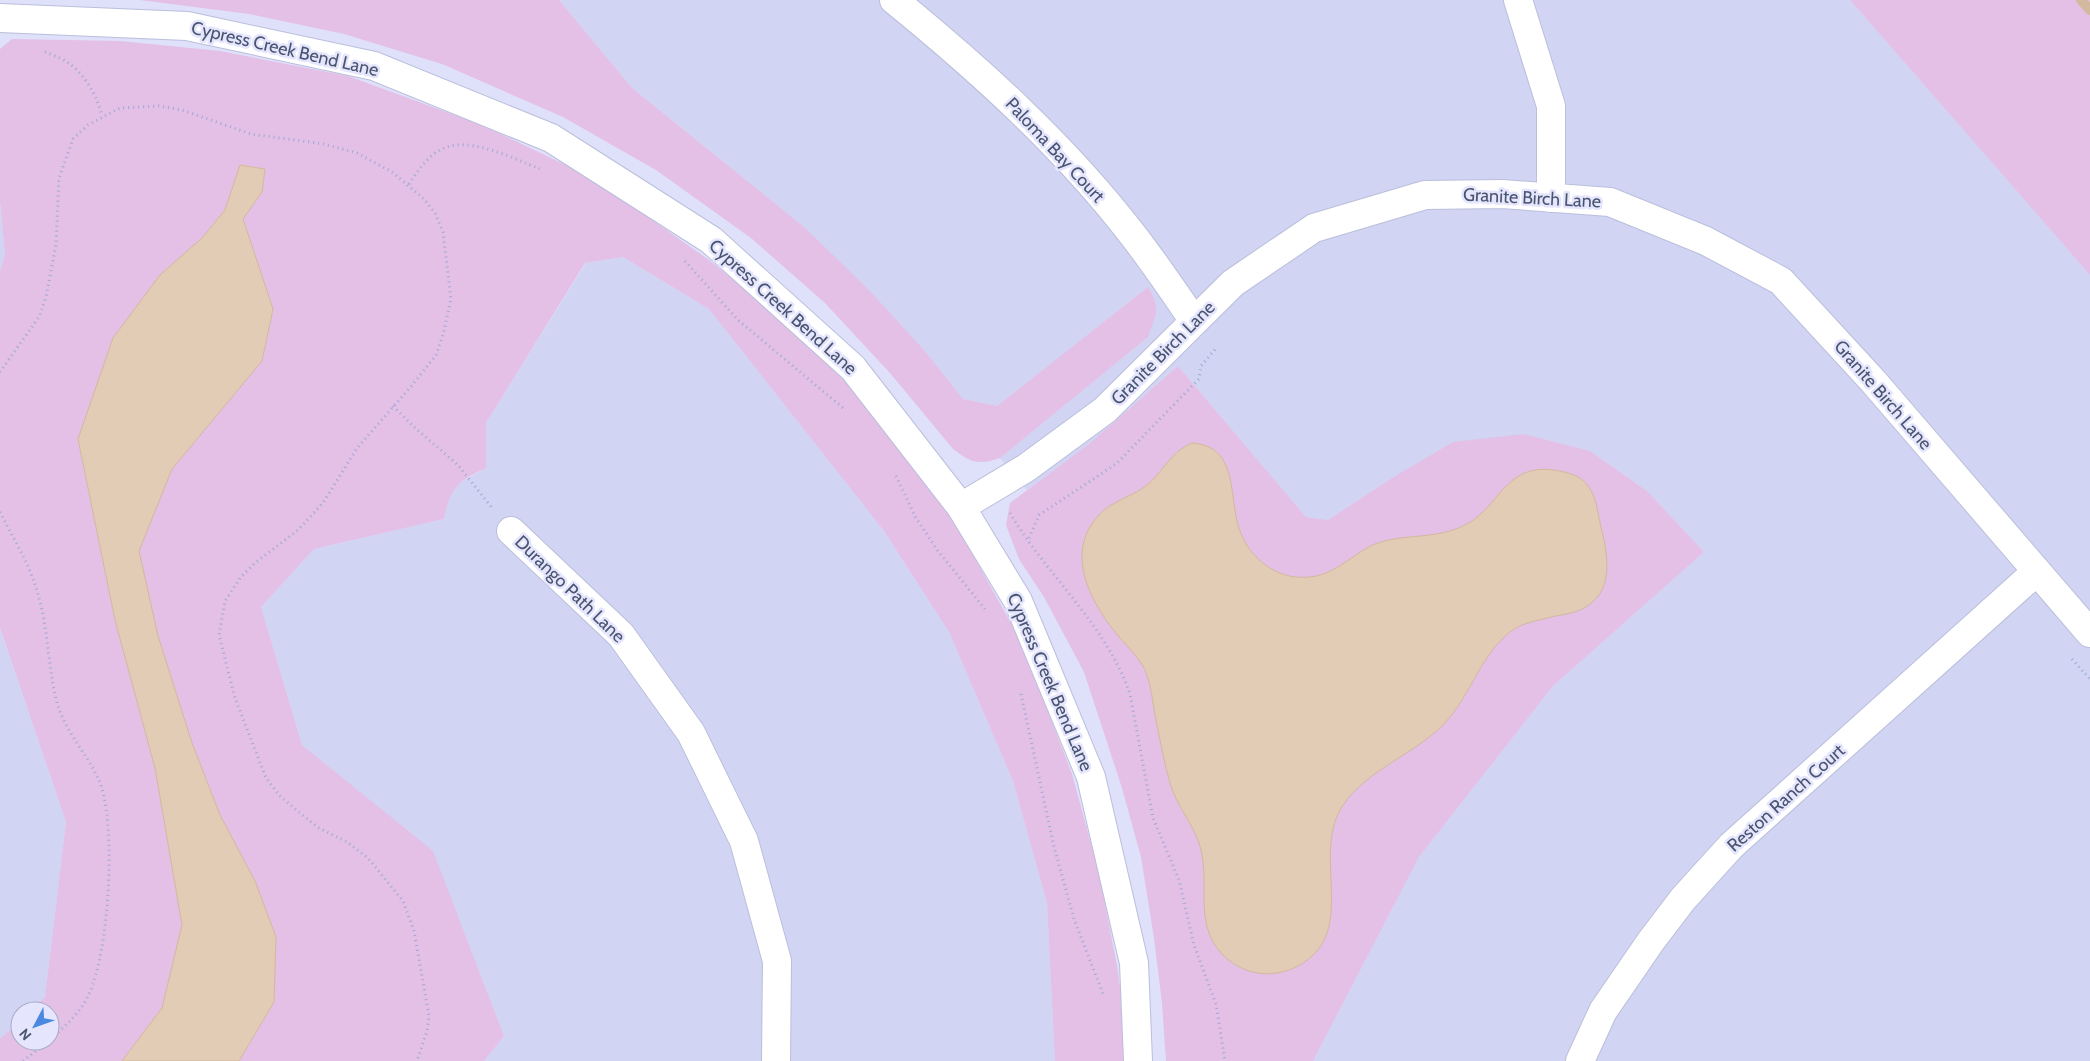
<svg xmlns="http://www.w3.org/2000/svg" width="2090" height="1061" font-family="Cabin,sans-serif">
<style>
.residential{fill:#d1d4f3}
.green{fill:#e4bfe6}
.water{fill:#e2ccb6;stroke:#d3b99d}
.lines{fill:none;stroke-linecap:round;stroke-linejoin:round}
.stream{stroke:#d3b99d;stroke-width:10}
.minor-casing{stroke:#babfdb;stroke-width:30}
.path{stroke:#9daad2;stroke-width:3;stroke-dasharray:1 4;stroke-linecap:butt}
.minor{stroke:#fff;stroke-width:28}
.labels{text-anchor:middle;stroke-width:5;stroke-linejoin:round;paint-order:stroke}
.street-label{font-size:18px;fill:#49546f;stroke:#e5e6fe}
</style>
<rect width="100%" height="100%" fill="#dfe0fa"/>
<g class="residential">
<polygon points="559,0 1850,0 2090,275 2090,1061 1313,1061 1419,857 1553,686 1704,552 1647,491 1590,451 1524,434 1392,478 1328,520 1306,517 1178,366 1089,444 1027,490 1000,458 1148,337 1148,287 997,406 963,399 924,350 803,226 632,88"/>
<polygon points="0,201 5,255 0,271"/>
<polygon points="623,257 709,309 884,531 949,632 1013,781 1047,903 1055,1061 484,1061 504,1036 433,852 302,745 261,607 314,549 444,519 448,497 460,483 486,468 486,423 586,263"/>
<polygon points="0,629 66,822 45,997 30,1011 20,1011 20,1021 0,1039"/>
</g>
<g class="green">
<path d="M 140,0 L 559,0 L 632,88 L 803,226 L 866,287 L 924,350 L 963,399 L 997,406 L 1148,287 C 1161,309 1156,314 1148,337 L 1000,458 C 979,465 971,463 953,449 L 890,373 L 825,303 L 751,238 L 656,170 L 563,117 L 442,64 L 344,34 L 249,14 Z"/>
<polygon points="1850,0 2090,0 2090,275"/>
<path d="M 12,39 L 120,41 L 220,51 L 348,76 L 482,125 L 589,176 L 709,260 L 776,315 L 833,368 L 866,406 L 951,516 L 1020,639 L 1072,774 L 1099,873 L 1117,966 L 1127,1039 L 1126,1061 L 1055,1061 L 1047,903 L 1013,781 L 949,632 L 884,531 L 709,309 L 623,257 L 585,263 L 486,423 L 486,468 C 458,481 450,488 444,519 L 314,549 L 261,607 L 302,745 L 433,851 L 504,1036 L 484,1061 L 0,1061 L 0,1039 L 20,1021 L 20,1041 L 50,1041 L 50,1011 L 30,1011 L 45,997 L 66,822 L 0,628 L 0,271 L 5,255 L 0,201 L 0,49 Z"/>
<polygon points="1178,366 1306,517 1328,520 1392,478 1453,442 1524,434 1590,451 1647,491 1704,552 1553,686 1419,857 1313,1061 1166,1061 1162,1003 1154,938 1141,857 1122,788 1084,672 1044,597 1019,559 1006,525 1010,503 1089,444"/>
</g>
<g class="water">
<polygon points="240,165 265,169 262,192 243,219 273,309 262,361 172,469 139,551 158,636 192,743 220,815 255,881 276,937 274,1002 239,1061 122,1061 162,1008 182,925 155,768 115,620 78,439 113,338 160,275 203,237 225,210"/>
<path d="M 1192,443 C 1235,445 1230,490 1237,521 C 1245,556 1275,581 1310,577 C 1337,574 1352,554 1375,544 C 1404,533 1436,540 1465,525 C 1500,508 1504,463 1554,470 C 1562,471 1573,474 1580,478 C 1596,489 1597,510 1601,527 C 1608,556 1615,593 1582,609 C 1572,614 1558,615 1547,618 C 1531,622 1518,624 1505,636 C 1478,661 1469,699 1442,726 C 1412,756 1357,774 1338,814 C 1315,864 1357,934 1298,966 C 1284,973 1269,976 1253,972 C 1241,969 1231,963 1222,954 C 1191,921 1213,879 1198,840 C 1190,820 1176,804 1170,783 C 1164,762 1160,740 1156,720 C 1152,702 1152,683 1143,666 C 1137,656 1128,647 1120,638 C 1091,604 1063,553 1099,515 C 1112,501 1131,497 1146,486 C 1165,470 1169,453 1192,443 Z"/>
</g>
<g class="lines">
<polyline class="stream" points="2081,0 2090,10"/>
<defs>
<g id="minor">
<path d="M 894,0 C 980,70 1064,146 1132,234 C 1154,262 1174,292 1194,321"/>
<polyline points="1518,0 1551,106 1551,198"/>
<polyline points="0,18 187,26 374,66 551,138 711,240 853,368 961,507 1018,601 1091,777 1134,963 1138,1061"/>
<polyline points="961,507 1026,468 1105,410 1233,283 1314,228 1425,195 1502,194 1610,202 1706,241 1781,281 1873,381 2090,633"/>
<polyline points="511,531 621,635 691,733 744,841 777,961 776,1061"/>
<polyline points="1580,1061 1603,1011 1651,941 1683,899 1731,846 2036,572"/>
</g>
</defs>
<use href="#minor" class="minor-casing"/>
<g class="path">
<path d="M 45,52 C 52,55 61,58 67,62 C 84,73 98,97 102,116"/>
<path d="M 409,184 C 417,172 427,157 440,150 C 467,134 514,159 540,169"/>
<polyline points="685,261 738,320 843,408"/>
<polyline points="0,372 39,317 46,297 56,245 59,178 73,139 88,125 120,108 159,106 182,110 251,134 324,144 357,153 392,172 424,199 435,213 443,232 451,299 443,335 436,355 409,389 357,448 323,503 298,530 255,563 241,577 225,601 219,635 235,698 266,778 280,796 301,814 319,828 347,842 368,858 403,901 414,931 429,1016 427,1031 417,1061"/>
<polyline points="393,406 414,427 458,465 493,509"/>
<polyline points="896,476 916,518 938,551 985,609"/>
<path d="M 0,512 C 14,540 31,566 39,598 C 49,633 48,675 59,709 C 68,734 87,755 98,778 C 118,820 109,952 89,994 C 80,1013 66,1026 50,1039"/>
<path d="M 1010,513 C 1047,576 1106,624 1130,694 L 1153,818 L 1179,880 L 1194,945 L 1216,1004 L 1225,1061"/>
<polyline points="1029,538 1039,515 1116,464 1199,379 1201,366 1217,347"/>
<polyline points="2072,659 2090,679"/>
<polyline points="1021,694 1054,847 1074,919 1103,994"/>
<polyline points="23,1061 48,1041"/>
</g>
<use href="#minor" class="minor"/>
</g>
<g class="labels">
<g class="street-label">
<text transform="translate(285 49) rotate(13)" y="6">Cypress Creek Bend Lane</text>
<text transform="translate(1055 150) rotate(47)" y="6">Paloma Bay Court</text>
<text transform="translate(1532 198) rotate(3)" y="6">Granite Birch Lane</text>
<text transform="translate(783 307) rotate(42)" y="6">Cypress Creek Bend Lane</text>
<text transform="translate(1163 353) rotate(-45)" y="6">Granite Birch Lane</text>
<text transform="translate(1883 395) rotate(49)" y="6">Granite Birch Lane</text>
<text transform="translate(570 589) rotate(44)" y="6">Durango Path Lane</text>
<text transform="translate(1050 682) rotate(67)" y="6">Cypress Creek Bend Lane</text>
<text transform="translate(1786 798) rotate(-42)" y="6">Reston Ranch Court</text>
</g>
</g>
<g transform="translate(35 1026) rotate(229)"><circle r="24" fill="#e5e6fe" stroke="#a7acc5"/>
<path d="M0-4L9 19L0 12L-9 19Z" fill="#4a89df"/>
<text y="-8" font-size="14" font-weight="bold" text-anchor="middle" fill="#49546f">N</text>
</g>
</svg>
